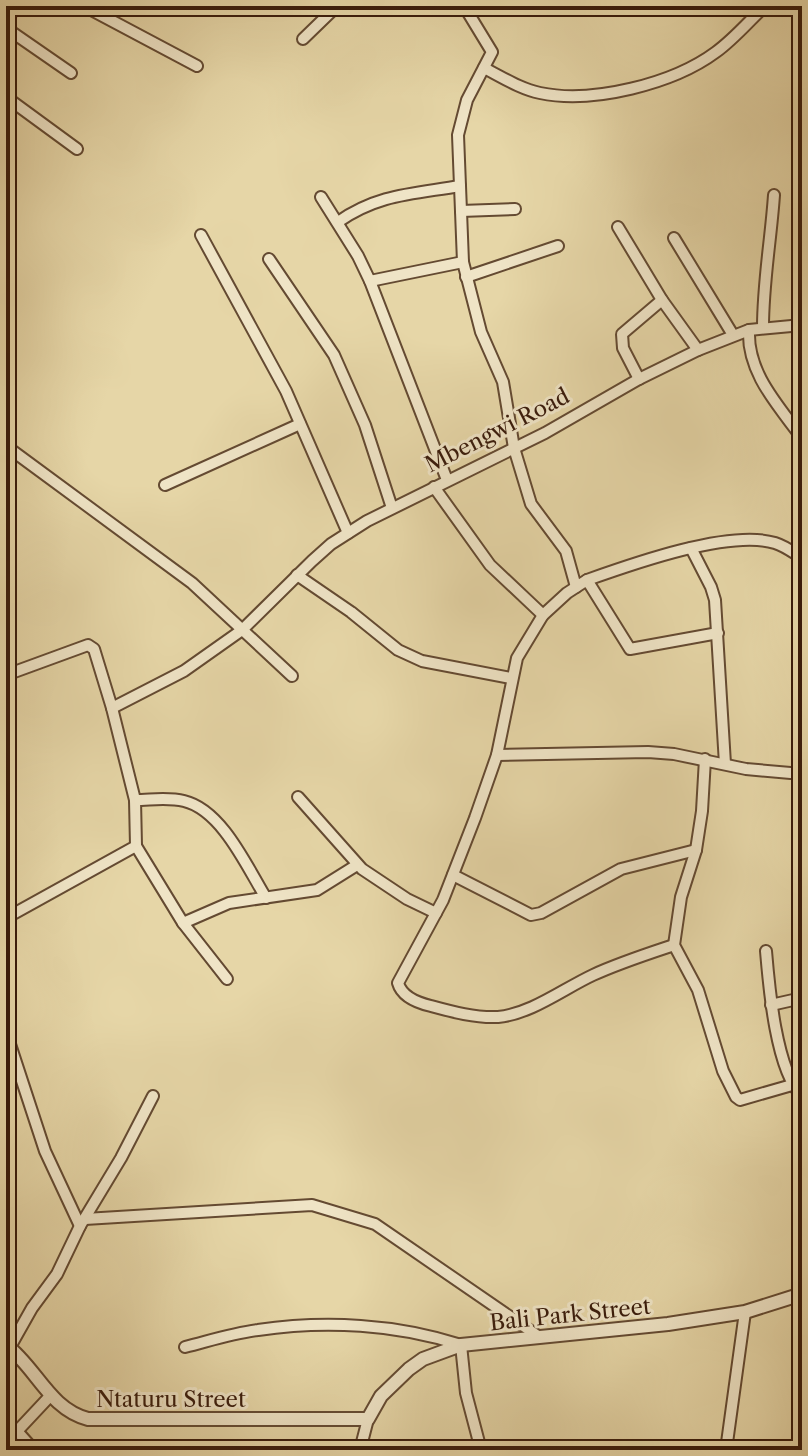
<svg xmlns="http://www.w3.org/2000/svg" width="808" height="1456" font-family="'Libre Caslon Text',serif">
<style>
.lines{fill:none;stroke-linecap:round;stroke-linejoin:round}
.minor-casing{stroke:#644a32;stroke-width:14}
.tertiary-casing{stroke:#644a32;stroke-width:16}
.primary-casing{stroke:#391b0b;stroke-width:20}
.minor{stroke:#efe4c6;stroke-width:10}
.tertiary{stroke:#efe4c6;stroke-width:12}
.primary{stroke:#e6d6a7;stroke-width:16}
.labels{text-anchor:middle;stroke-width:6;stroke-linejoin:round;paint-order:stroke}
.street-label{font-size:22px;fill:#391b0b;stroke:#efe4c6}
</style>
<rect width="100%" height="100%" fill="#e6d6a7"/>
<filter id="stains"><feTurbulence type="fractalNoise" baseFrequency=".0025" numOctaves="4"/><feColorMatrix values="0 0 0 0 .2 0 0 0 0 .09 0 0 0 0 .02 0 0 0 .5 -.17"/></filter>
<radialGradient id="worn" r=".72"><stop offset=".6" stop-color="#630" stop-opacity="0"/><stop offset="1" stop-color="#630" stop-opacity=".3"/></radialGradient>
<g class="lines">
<defs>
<g id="minor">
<polyline points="84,6 197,66"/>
<polyline points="464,6 492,52 467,100 458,135 463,262 481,332 503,382 514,448 531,504 566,551 576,587"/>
<polyline points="6,28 71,73"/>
<polyline points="303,39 337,6"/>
<path d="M 484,68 C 502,77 520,89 540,93 C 592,104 673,84 716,52 C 734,39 749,21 765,6"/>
<polyline points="6,97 77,149"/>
<polyline points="321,197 358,256 370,281 447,480"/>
<polyline points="461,211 515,209"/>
<path d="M 338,222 C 378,194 413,194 460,186"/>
<polyline points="618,227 662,300 698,350"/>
<polyline points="201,235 286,391 348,533"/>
<polyline points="674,238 733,335"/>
<polyline points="269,259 334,355 365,425 392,508"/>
<polyline points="466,277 558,246"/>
<polyline points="370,281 463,262"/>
<path d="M 763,327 C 763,282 771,239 774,195"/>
<path d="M 749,330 C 747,373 778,405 802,438"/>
<polyline points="639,379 623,348 622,334 662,300"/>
<polyline points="6,446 192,583 292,676"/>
<polyline points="165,485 300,424"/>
<polyline points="434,487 490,565 543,615"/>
<polyline points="691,548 711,587 715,600 725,764"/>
<polyline points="297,575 351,612 398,650 422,661 511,678"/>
<path d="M 587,580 C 632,564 730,529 775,543 C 785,546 794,553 802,558"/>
<polyline points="6,675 88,645 94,649 112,708"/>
<polyline points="497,755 648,752 674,754 746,769 802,774"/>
<polyline points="705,759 702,811 696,850 681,897 674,945 698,990 723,1071 736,1097 740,1100 792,1085"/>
<polyline points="298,797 362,869 407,899 436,913"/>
<path d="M 135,800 C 151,800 168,797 184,801 C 222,810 247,867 266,898"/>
<polyline points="136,846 183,923 227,979"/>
<polyline points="453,875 531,915 541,913 621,869 696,850"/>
<polyline points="6,918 136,846 135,800 112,708 184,671 242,630 312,561 331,544 367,521 545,433 639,379 698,350 749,330 802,325"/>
<polyline points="183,923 229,903 317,890 357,865"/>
<path d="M 674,945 C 647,954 619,963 593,975 C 563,989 531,1014 498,1017 C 475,1018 453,1012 431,1006 C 418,1003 402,997 398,983 L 443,900 L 475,818 L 497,755 L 517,658 L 543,615 L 567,593 L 587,580 L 630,649 L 718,633"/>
<path d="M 766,951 C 769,987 776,1071 802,1096"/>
<polyline points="771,1005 802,998"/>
<polyline points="6,1032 45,1151 80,1226"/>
<polyline points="85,1219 312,1205 375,1224 538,1336"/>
<polyline points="10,1347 32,1308 57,1274 80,1226 121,1158 153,1096"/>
<path d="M 185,1347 C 209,1341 233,1333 258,1330 C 325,1320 397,1324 461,1345 L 466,1393 L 481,1450"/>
<polyline points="17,1431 34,1450"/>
<polyline points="6,1443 51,1395"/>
<polyline points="360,1450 368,1419"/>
<polyline points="726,1450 745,1312"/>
</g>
<path id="tertiary" d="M 6,1345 C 36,1367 49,1409 88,1419 L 368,1419 L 381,1396 L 409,1369 L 423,1359 L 461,1345 L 668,1324 L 745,1312 L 802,1294"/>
<polyline id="primary" points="6,17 12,6"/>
</defs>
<use href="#minor" class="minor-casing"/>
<use href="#tertiary" class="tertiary-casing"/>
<use href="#primary" class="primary-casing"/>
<use href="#minor" class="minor"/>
<use href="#tertiary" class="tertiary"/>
<use href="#primary" class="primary"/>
</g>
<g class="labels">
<g class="street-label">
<text transform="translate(497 430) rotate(-27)" y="8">Mbengwi Road</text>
<text transform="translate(570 1314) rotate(-6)" y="8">Bali Park Street</text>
<text x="171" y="1407">Ntaturu Street</text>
</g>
</g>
<rect width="808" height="1456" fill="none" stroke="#e6d6a7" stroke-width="32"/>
<rect x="8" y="8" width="792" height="1440" fill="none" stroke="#391b0b" stroke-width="4"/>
<rect x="16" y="16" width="776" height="1424" fill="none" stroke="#391b0b" stroke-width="2"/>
<rect width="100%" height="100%" filter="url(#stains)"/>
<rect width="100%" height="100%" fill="url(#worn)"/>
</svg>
